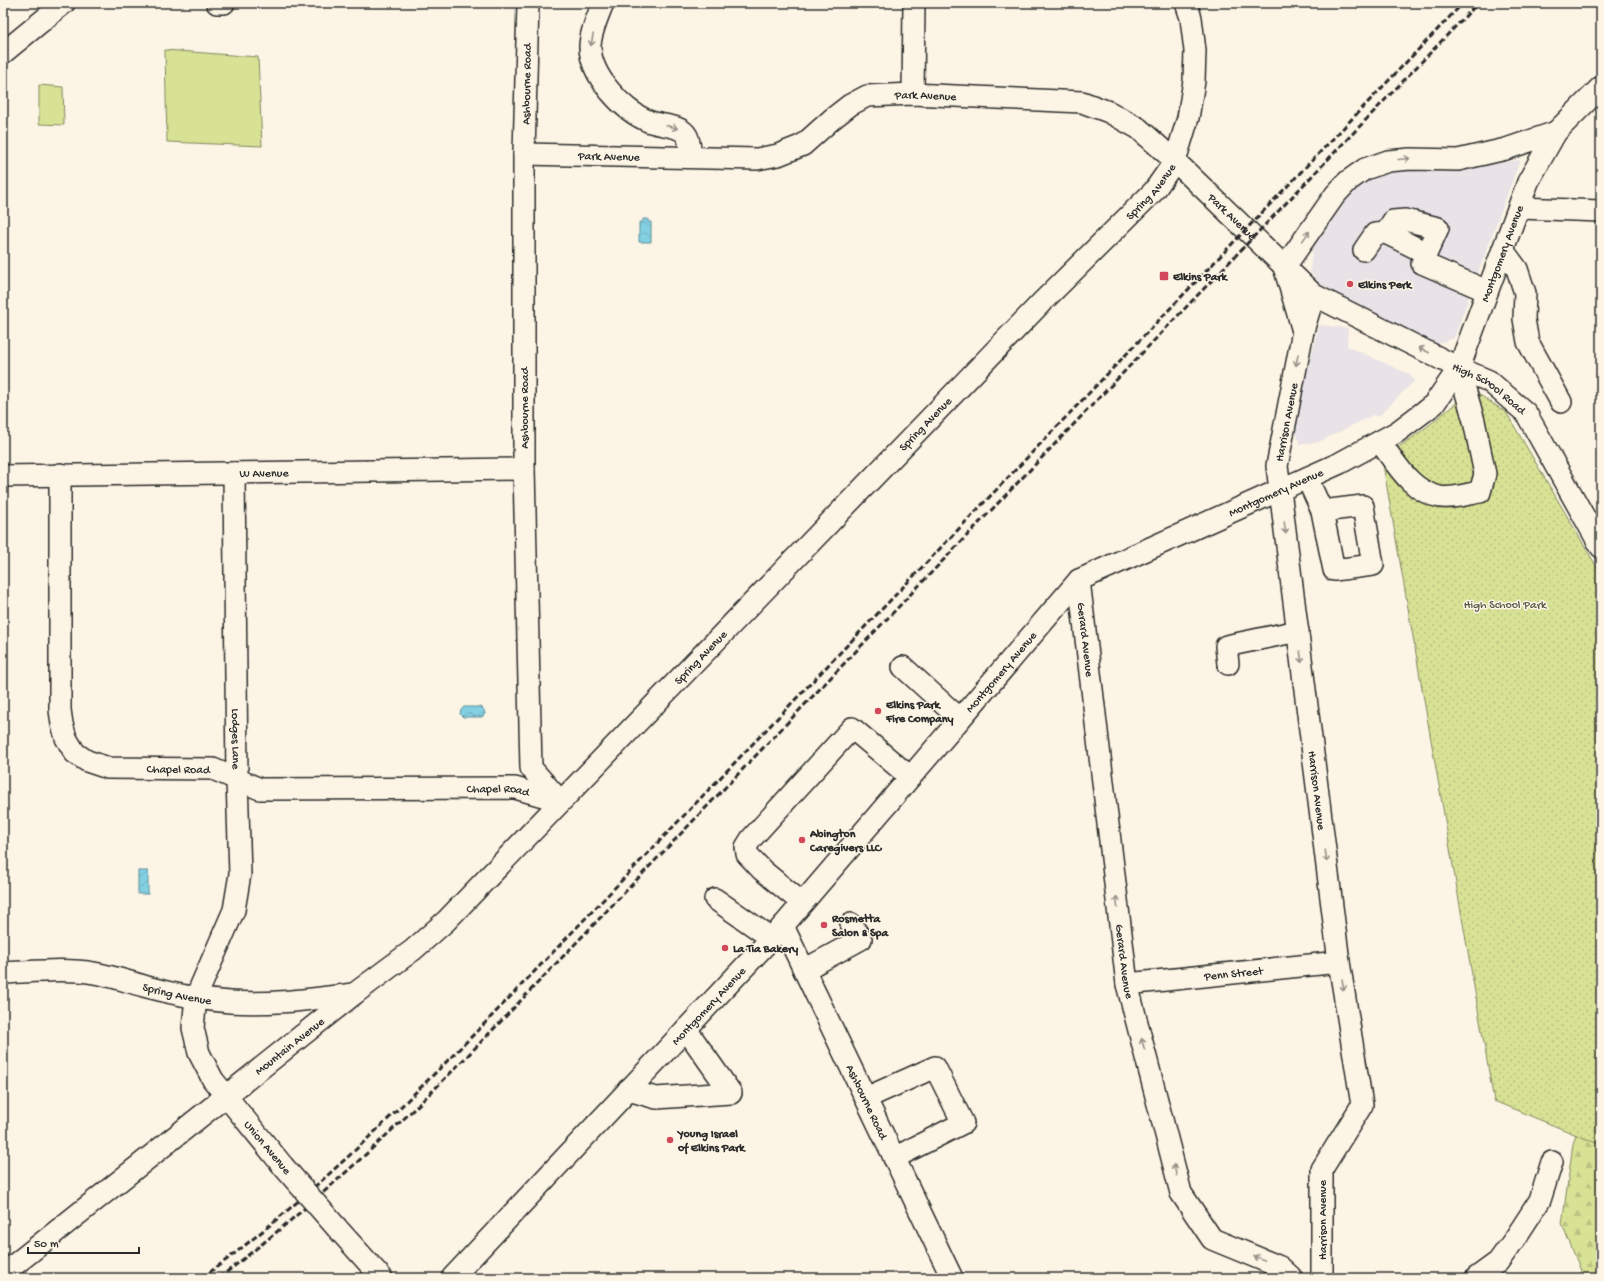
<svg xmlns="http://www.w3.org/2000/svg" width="1604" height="1281" font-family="'Gochi Hand',sans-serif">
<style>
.built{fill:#e9e2e6}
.forest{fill:url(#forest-firs);stroke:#818660}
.park{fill:url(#park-dots);stroke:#818660}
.pitch{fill:#d7e295;stroke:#818660}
.water{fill:url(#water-waves);stroke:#608e99}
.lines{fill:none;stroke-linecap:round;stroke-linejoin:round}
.minor-casing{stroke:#2b2b2b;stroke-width:24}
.minor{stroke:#fcf5e5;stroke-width:21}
.rail{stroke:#2b2b2b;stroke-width:3;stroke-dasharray:6 3;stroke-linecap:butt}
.minor-bridge-casing{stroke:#2b2b2b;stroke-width:24;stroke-linecap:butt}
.minor-bridge{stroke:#fcf5e5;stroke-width:21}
.oneway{stroke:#949088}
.poi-dot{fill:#d1495b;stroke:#fcf5e5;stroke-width:1.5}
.labels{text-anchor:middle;stroke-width:3;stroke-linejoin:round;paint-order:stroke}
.street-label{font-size:12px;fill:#2b2b2b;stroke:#fcf5e5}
.poi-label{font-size:12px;font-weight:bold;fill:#2b2b2b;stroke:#fcf5e5;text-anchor:start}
.park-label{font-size:12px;fill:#565946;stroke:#fcf5e5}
</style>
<defs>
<pattern id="forest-firs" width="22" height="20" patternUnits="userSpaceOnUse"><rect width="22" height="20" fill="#d7e295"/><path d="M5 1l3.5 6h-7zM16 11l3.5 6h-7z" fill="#b9c281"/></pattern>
<pattern id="park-dots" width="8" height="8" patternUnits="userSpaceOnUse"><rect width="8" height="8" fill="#d7e295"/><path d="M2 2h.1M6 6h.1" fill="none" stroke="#b9c281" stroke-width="1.8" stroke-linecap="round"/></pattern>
<pattern id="water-waves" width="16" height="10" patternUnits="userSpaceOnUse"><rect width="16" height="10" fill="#83d0e3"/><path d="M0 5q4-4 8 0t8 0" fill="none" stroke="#71b3c3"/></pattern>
</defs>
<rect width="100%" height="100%" fill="#fcf5e5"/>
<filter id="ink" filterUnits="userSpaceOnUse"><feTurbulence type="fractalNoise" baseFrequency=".025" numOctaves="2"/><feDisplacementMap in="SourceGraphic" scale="8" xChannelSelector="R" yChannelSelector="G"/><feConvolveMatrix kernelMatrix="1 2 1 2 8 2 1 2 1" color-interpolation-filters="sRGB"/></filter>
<g filter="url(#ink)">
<g class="built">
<polygon points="1520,160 1454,338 1437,344 1322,290 1310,271 1313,246 1329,212 1352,187 1390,169 1426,172"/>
<polygon points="1319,325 1348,328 1347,346 1411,375 1414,381 1378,417 1373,415 1319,442 1300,445 1293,425"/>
</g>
<polygon class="forest" points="1601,1057 1601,1278 1584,1278 1562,1224 1573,1144"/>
<polygon class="park" points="1472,390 1506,412 1601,574 1601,1145 1494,1101 1382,459 1428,426"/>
<g class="pitch">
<polygon points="165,50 258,57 262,146 167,142"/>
<polygon points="39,85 63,87 64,125 39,124"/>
</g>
<g class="water">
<polygon points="643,219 648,219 648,222 651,222 651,242 639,242 639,222 643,222"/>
<polygon points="464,707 481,707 484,710 485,714 482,717 463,717 460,714 461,710"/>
<rect x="138" y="871" width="10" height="23"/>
</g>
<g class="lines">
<defs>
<g id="minor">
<polyline points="217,3 224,3"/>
<polyline points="528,3 524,154 524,469 531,768 560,801"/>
<path d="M 603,3 C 598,16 590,33 590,47 C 591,76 622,110 648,121 C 659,126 681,124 687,136 C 690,142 690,151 691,157"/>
<polyline points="3,53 64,3"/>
<polyline points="913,94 914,3"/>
<path id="s1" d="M 524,154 L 757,159 L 778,155 L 803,145 L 832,119 L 850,105 L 867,96 L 913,94 L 1082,102 L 1109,112 L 1138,128 L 1175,161 L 1314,295 L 1459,368 L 1489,381 L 1526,413 L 1601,547"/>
<polyline points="1519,208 1601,211"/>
<polyline points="1364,250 1375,234 1386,233"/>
<polyline points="1503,250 1517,269 1525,293 1524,319 1528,342 1561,402"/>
<polyline points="1426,253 1386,233 1393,221 1405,220 1438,228 1422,263 1487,291"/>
<polyline points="1284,268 1335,195 1348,181 1365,169 1388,161 1410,159 1458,160 1506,149 1556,132 1601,87"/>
<polyline points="1285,270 1303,331"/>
<path id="s2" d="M 1314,295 L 1303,331 L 1277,466 L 1339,962 L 1362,1105 L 1322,1169 L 1322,1278"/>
<path d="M 1380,442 C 1396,463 1411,492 1440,497 C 1453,499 1467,494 1480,492 L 1485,474 L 1474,421 L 1459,368"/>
<path id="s3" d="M 234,473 L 237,779 L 240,874 L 234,910 L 196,997 L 193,1028 L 199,1053 L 213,1080 L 283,1166"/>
<path id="s4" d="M 60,474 L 60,710 L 62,724 L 66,738 L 75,753 L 87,761 L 108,768 L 213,769 L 260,789 L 515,788 L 560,801"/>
<path id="s5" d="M 3,476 L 524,469"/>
<polyline points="1307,478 1322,511 1363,506 1373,565 1334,570 1322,511"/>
<path id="s6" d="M 1079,580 L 1127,984 L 1181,1193 L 1212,1239 L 1280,1267 L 1292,1278"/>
<polyline points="1228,664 1226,646 1298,631"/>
<polyline points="903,667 960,719"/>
<polyline points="715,899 771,938"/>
<polyline points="802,903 762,870 747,854 746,847 751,839 852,728 910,777"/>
<path id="s7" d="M 783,926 L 952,1278"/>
<polyline points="804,970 861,939 851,924"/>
<path id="s8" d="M 3,973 C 30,972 67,968 94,973 C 112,976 129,982 147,987 C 173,994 202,1000 230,1002 C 272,1005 313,999 354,994"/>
<path id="s9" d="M 1127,984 L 1339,962"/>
<polyline points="628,1090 656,1098 731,1093 686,1029"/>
<polyline points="866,1098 935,1067 963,1123 894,1158"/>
<polyline points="337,1228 382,1278"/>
<path id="s10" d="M 3,1274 L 354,994 L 413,950 L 446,921 L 1042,302 L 1154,191 L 1175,161 L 1188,118 L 1194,81 L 1195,51 L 1191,18 L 1186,3"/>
<path id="s11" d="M 452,1278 L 783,926 L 1079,580 L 1340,463 L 1397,432 L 1434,404 L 1459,368 L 1528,182 L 1556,132"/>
<polyline points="1476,1278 1498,1262 1514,1240 1540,1200 1552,1162"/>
</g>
</defs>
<use href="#minor" class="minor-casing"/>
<use href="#minor" class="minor"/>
<g class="rail">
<path d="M 202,1278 C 306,1202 397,1112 487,1021 L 1463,3"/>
<path d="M 219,1278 C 280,1231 338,1181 394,1128 C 457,1069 515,1006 575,944 L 1478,3"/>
</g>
<defs>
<polyline id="minor-bridge" points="283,1166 337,1228"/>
</defs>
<use href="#minor-bridge" class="minor-bridge-casing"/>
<use href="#minor-bridge" class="minor-bridge"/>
</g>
<defs><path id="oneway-shaft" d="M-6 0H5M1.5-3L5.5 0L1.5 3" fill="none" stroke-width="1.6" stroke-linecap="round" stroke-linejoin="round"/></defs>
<g class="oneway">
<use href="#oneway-shaft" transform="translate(592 40) rotate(101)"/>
<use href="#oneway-shaft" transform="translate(672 127) rotate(15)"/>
<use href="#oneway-shaft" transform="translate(1404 159) rotate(-5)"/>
<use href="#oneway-shaft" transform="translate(1306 236) rotate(-55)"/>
<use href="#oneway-shaft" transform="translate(1424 350) rotate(-153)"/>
<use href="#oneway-shaft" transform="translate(1297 360) rotate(101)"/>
<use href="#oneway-shaft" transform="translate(1285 528) rotate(83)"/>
<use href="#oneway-shaft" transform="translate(1301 657) rotate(83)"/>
<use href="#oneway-shaft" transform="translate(1326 856) rotate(83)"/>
<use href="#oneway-shaft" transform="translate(1117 902) rotate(-97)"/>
<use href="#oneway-shaft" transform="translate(1343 985) rotate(81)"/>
<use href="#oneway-shaft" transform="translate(1143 1044) rotate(-105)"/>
<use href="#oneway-shaft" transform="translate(1175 1170) rotate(-105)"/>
<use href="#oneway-shaft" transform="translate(1259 1258) rotate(-158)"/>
</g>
</g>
<g class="poi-dot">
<rect x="1159" y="271" width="10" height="10" rx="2"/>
<circle cx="1350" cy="284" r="4"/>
<circle cx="878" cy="711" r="4"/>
<circle cx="802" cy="840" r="4"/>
<circle cx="824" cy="925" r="4"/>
<circle cx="725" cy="948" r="4"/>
<circle cx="670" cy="1140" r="4"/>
</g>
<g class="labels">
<g class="street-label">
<text transform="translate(526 84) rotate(-89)" y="4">Ashbourne Road</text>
<text dy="4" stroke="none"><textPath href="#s1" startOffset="421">Park Avenue</textPath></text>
<text dy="4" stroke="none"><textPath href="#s1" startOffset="85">Park Avenue</textPath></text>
<text dy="4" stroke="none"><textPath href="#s10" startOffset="1581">Spring Avenue</textPath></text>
<text dy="4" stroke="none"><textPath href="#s1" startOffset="769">Park Avenue</textPath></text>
<text dy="4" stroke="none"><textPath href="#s11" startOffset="1502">Montgomery Avenue</textPath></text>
<text dy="4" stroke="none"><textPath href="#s1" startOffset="1081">High School Road</textPath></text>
<text transform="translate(524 408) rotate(-90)" y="4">Ashbourne Road</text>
<text transform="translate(1286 422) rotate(-79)" y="4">Harrison Avenue</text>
<text dy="4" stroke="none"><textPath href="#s10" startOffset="1257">Spring Avenue</textPath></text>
<text dy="4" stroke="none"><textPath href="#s5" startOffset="261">W Avenue</textPath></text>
<text dy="4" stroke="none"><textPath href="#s11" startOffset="1154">Montgomery Avenue</textPath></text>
<text dy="4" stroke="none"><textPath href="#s6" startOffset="60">Gerard Avenue</textPath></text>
<text dy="4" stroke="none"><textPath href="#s10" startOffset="933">Spring Avenue</textPath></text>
<text dy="4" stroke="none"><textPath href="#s11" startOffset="818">Montgomery Avenue</textPath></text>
<text dy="4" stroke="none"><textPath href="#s3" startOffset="266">Lodges Lane</textPath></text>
<text dy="4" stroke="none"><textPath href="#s4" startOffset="389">Chapel Road</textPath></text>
<text dy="4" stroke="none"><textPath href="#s2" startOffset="502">Harrison Avenue</textPath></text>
<text dy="4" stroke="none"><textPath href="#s4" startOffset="713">Chapel Road</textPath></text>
<text dy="4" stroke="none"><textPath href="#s6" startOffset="384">Gerard Avenue</textPath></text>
<text dy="4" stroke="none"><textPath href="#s9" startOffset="107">Penn Street</textPath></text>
<text dy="4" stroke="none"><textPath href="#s8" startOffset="177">Spring Avenue</textPath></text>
<text dy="4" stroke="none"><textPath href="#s11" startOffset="374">Montgomery Avenue</textPath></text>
<text dy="4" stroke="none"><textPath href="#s10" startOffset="366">Mountain Avenue</textPath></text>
<text dy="4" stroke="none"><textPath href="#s7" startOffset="195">Ashbourne Road</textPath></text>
<text transform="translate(268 1147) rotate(50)" y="4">Union Avenue</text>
<text transform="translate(1322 1220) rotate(-90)" y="4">Harrison Avenue</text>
</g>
<g class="poi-label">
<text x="1173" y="280">Elkins Park</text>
<text x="1358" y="288">Elkins Perk</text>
<text x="886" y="708">Elkins Park<tspan x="886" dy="14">Fire Company</tspan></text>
<text x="810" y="837">Abington<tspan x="810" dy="14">Caregivers LLC</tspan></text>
<text x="832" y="922">Rosmetta<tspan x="832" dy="14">Salon &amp; Spa</tspan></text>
<text x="733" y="952">La Tia Bakery</text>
<text x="678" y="1137">Young Israel<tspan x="678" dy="14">of Elkins Park</tspan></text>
</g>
<g class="park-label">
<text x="1505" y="608">High School Park</text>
</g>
</g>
<rect width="1604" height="1281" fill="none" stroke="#fcf5e5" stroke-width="16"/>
<rect x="8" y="8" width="1588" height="1265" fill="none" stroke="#2b2b2b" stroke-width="1.5" filter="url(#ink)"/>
<path d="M28 1247v6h111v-6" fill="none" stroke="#2b2b2b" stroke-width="2"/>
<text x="34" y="1247" font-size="12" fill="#2b2b2b" stroke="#fcf5e5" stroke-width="3" paint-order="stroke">50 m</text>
</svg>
